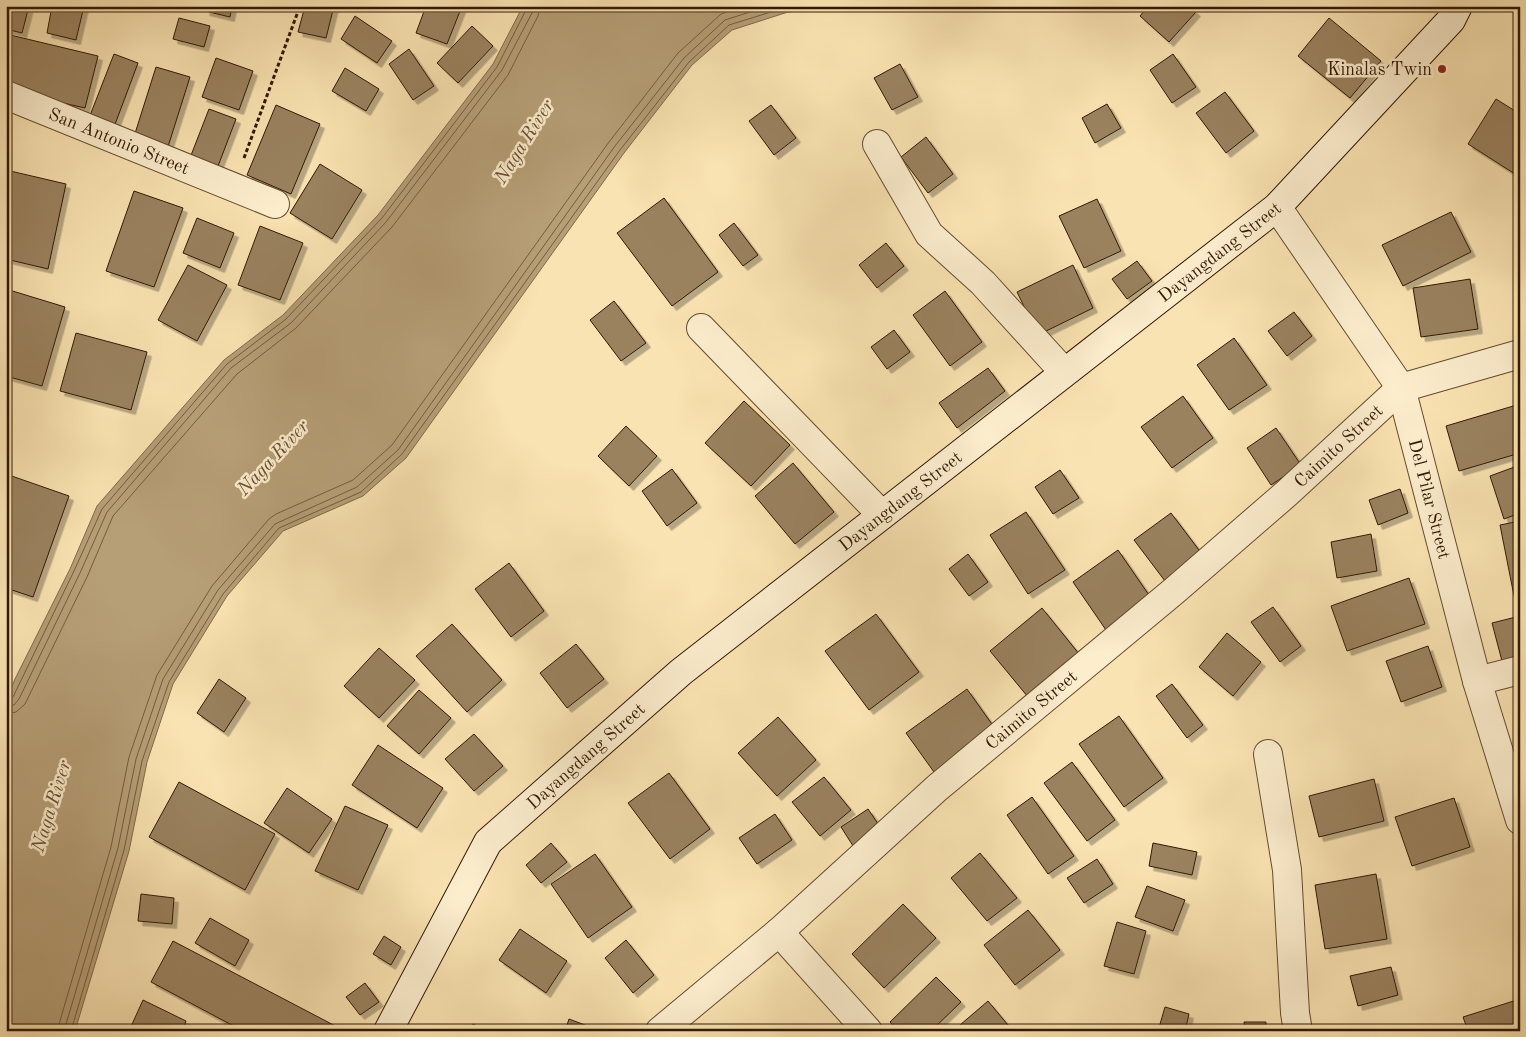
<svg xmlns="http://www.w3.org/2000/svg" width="1526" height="1037" font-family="'Old Standard TT',serif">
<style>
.water{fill:#b69e76;stroke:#816948}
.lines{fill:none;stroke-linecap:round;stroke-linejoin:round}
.shore{stroke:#745c3c;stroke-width:1}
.building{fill:#9a825e;stroke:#321902;filter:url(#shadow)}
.minor-casing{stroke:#644c2e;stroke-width:30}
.secondary-casing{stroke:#321902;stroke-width:30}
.path{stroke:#321902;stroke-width:3;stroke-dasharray:4 2.5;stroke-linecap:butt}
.minor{stroke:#fcedcd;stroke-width:28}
.secondary{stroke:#fcedcd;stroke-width:28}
.poi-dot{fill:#8f2418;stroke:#fcedcd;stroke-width:2}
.labels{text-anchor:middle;stroke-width:5;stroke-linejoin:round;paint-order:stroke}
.poi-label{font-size:18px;fill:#321902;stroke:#fcedcd;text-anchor:end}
.street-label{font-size:18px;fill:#321902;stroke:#fcedcd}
.water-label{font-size:19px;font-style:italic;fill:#674e30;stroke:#fcedcd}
</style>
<defs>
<filter id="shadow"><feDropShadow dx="4.5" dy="4.5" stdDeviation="0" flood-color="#0004"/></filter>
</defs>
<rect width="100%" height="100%" fill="#fae3b2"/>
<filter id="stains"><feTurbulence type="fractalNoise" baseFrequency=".004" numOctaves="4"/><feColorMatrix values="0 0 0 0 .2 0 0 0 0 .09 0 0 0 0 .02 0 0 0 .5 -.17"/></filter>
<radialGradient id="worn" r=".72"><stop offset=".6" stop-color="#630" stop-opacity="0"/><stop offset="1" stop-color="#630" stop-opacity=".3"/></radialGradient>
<polygon class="water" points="523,6 869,6 788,12 732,30 692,65 624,153 406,458 363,496 283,531 227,596 173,684 147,762 129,851 75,1031 6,1031 6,701 15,679 70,569 97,506 224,360 283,315 378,215 493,64"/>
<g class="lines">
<g class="shore">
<polyline points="6,700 10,700 13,697 74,571 102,509 227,364 286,319 382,218 497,67 526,10 526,6"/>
<polyline points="6,707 14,705 19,699 80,573 107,512 231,368 291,323 386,222 502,70 532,13 533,6"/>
<polyline points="6,714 16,712 25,704 87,577 113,516 237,374 296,328 392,227 508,75 538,16 540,6"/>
<polyline points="57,1031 111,847 129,757 157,675 212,586 269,519 276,514 353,480 392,445 609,142 678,53 721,14 744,6"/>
<polyline points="64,1031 118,848 136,759 163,679 218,590 275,524 357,487 398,450 615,146 684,58 725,20 769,6"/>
<polyline points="71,1031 124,850 142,761 169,682 223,594 279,528 361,492 402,454 620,150 689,62 729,25 787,7 802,6"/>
</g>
</g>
<g class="building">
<polygon points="6,6 29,6 22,33 6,29"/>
<polygon points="52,6 84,6 76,40 47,33"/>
<polygon points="207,6 232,6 230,17 205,11"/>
<polygon points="305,6 334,6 326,38 298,32"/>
<polygon points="426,6 462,6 447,44 416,33"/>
<polygon points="1148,6 1189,6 1196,12 1169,42 1140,16"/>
<polygon points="355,16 392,41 377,63 341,39"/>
<polygon points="179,18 210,26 204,47 173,39"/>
<polygon points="1329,18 1381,61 1350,98 1298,56"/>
<polygon points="472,26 493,46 458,83 437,63"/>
<polygon points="6,34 98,56 85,108 6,90"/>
<polygon points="409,49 434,86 413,100 389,64"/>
<polygon points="114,54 138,63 114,127 89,118"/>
<polygon points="1173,54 1196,87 1172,103 1150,70"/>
<polygon points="216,58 253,71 239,110 202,97"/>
<polygon points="900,64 918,97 892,110 874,78"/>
<polygon points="156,67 190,77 166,153 132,143"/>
<polygon points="345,68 379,89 366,111 332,91"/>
<polygon points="1225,92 1254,131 1226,153 1196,113"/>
<polygon points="1496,99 1520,114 1520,166 1515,174 1468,144"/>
<polygon points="1107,104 1121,128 1095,143 1082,118"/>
<polygon points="276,105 320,124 291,194 247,175"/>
<polygon points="771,105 796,138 774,155 749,121"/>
<polygon points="209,109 236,119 215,174 188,163"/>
<polygon points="926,137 953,174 928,193 901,157"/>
<polygon points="320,164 362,190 332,239 290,213"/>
<polygon points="6,170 66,184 48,269 6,259"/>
<polygon points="134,191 183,208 154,287 106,271"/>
<polygon points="664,198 718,272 672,306 617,233"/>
<polygon points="1097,199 1121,251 1084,268 1059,216"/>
<polygon points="1451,212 1471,252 1403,286 1382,245"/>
<polygon points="197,218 234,233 220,268 183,253"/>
<polygon points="734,223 758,255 743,266 719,235"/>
<polygon points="260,226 303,243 280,300 238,285"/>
<polygon points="886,243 904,266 877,288 859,265"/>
<polygon points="1137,261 1152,281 1127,299 1112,279"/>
<polygon points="188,265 227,285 197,341 158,320"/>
<polygon points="1073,265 1093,308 1038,335 1017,292"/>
<polygon points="1470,279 1478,329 1421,337 1413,288"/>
<polygon points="6,289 65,307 42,386 6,376"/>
<polygon points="945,291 982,342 950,366 913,315"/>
<polygon points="614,301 646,343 621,361 590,320"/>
<polygon points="1294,312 1312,336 1287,356 1268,331"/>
<polygon points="894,330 910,352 887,369 871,347"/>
<polygon points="76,333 147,352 131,410 60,391"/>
<polygon points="1234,338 1267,385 1229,410 1197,365"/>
<polygon points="988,368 1005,391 957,428 939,403"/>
<polygon points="1183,396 1213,438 1172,468 1141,427"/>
<polygon points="744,401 790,445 751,486 705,443"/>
<polygon points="1520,404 1520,453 1459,471 1446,426"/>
<polygon points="626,426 657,456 629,486 598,456"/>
<polygon points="1276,428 1301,465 1271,485 1247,448"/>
<polygon points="793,463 834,512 795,544 755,496"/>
<polygon points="1520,465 1520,513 1504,519 1490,476"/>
<polygon points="672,469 697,503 667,526 642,491"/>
<polygon points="1060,470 1079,498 1053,514 1035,487"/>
<polygon points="6,474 69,496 33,597 6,588"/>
<polygon points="1400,489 1408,513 1378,525 1369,500"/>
<polygon points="1026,512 1065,570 1028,594 990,535"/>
<polygon points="1171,513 1202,554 1165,581 1134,540"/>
<polygon points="1520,521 1520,605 1516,606 1500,525"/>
<polygon points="1371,534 1377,571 1337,578 1331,542"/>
<polygon points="1118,550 1151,598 1106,630 1073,582"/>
<polygon points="968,554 988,582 969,596 949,569"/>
<polygon points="509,563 544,611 511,637 475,589"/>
<polygon points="1409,578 1425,624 1347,651 1331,606"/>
<polygon points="1273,607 1301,646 1280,662 1251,622"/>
<polygon points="1042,608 1080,655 1028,697 990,651"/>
<polygon points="876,614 919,672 869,710 825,651"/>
<polygon points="1520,616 1520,656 1502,661 1492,623"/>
<polygon points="452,624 502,680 467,712 416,656"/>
<polygon points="1227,633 1261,662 1233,696 1199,667"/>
<polygon points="576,644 604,679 567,708 540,673"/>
<polygon points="1428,646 1442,687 1401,702 1386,661"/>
<polygon points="379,648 415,680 379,718 344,686"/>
<polygon points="219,679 246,698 224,732 197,713"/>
<polygon points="1172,684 1203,725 1187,738 1156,696"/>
<polygon points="967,689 994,727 934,772 906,733"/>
<polygon points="419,690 451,718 419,754 387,726"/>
<polygon points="1119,716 1163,778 1124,807 1079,744"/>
<polygon points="778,717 816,760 777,796 738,753"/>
<polygon points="474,734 503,766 474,791 445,759"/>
<polygon points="378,745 443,788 417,828 352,785"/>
<polygon points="1072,762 1115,820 1087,841 1044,783"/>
<polygon points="669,773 710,829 670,859 628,803"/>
<polygon points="824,777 851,810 820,836 792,802"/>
<polygon points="1374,779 1384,821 1319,837 1309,796"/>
<polygon points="179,782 275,834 245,890 149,837"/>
<polygon points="287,788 332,819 309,853 264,823"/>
<polygon points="1032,797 1074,856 1048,874 1007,815"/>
<polygon points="1454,798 1470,847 1412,866 1395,817"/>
<polygon points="345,806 388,825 358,890 315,871"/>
<polygon points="868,809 883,831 855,849 841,827"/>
<polygon points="775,814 792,840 757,864 739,838"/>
<polygon points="551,843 567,862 541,883 526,865"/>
<polygon points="1153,843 1197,852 1192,875 1149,866"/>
<polygon points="980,853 1017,898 987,921 951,878"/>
<polygon points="595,854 632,907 588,938 551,884"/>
<polygon points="1097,859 1113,884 1084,903 1067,878"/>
<polygon points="1376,874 1387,939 1325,949 1315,885"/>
<polygon points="1147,886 1185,900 1173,931 1135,917"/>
<polygon points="141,894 174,898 172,924 138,921"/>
<polygon points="903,904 936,938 884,988 852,954"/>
<polygon points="1028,910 1060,950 1015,985 984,945"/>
<polygon points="210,918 249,940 235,966 195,943"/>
<polygon points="1117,922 1146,931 1134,974 1104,966"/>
<polygon points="520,929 567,961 546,993 499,960"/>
<polygon points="384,936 401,947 391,965 373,954"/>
<polygon points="626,940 654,975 633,993 605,958"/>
<polygon points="173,941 345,1031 243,1031 151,982"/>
<polygon points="1391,967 1398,995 1358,1006 1350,976"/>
<polygon points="936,977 961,1002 931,1031 898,1031 890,1022"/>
<polygon points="365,983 379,1002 360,1015 346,997"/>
<polygon points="1520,999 1520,1031 1468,1031 1463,1017"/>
<polygon points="143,1000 186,1021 182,1031 129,1031"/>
<polygon points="988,1001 1013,1031 953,1031"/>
<polygon points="1165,1007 1189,1014 1185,1031 1158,1031"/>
<polygon points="569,1019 601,1031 565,1031"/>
<polygon points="1244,1022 1266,1022 1266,1031 1245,1031"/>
<polygon points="473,1024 487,1031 470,1031"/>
</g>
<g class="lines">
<defs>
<g id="minor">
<path id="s1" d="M 6,95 L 275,204"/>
<polyline points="877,144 929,234 983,283 1064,372"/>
<path id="s2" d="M 1277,207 L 1401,388 L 1477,681 L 1520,820"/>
<polyline points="701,328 882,515"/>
<polyline points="1477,681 1520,670"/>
<polyline points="1268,754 1287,870 1295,1013 1298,1031"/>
<polyline points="779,932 868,1031"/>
<path id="s3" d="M 660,1031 L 779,932 L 937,788 L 1174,591 L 1287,493 L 1401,388 L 1520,354"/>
</g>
<g id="secondary">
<path id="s4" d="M 388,1031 L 488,842 L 681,672 L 1277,207 L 1451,20 L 1458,6"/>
</g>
</defs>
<use href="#minor" class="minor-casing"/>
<use href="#secondary" class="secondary-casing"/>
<polyline class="path" points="244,158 300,6"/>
<use href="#minor" class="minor"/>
<use href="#secondary" class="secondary"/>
</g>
<circle class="poi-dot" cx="1442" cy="69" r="5"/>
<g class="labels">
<g class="poi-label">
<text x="1432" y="75">Kinalas Twin</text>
</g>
<g class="street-label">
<text dy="6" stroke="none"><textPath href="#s1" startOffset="122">San Antonio Street</textPath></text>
<text dy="6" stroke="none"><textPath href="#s4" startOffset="1154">Dayangdang Street</textPath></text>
<text dy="6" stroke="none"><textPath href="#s3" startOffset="896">Caimito Street</textPath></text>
<text dy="6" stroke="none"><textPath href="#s2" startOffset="334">Del Pilar Street</textPath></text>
<text dy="6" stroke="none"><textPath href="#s4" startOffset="749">Dayangdang Street</textPath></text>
<text dy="6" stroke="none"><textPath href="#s3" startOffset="491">Caimito Street</textPath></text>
<text dy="6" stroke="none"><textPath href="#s4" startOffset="344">Dayangdang Street</textPath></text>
</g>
<g class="water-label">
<text transform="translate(523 141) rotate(-58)" y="7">Naga River</text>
<text transform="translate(272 457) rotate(-47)" y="7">Naga River</text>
<text transform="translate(50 806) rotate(-73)" y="7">Naga River</text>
</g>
</g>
<rect width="1526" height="1037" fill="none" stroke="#fae3b2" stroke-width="25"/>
<rect x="8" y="8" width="1511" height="1022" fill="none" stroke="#321902" stroke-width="2.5"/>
<rect x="12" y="12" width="1501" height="1012" fill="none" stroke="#321902"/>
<rect width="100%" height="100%" filter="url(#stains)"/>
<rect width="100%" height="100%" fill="url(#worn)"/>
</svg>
